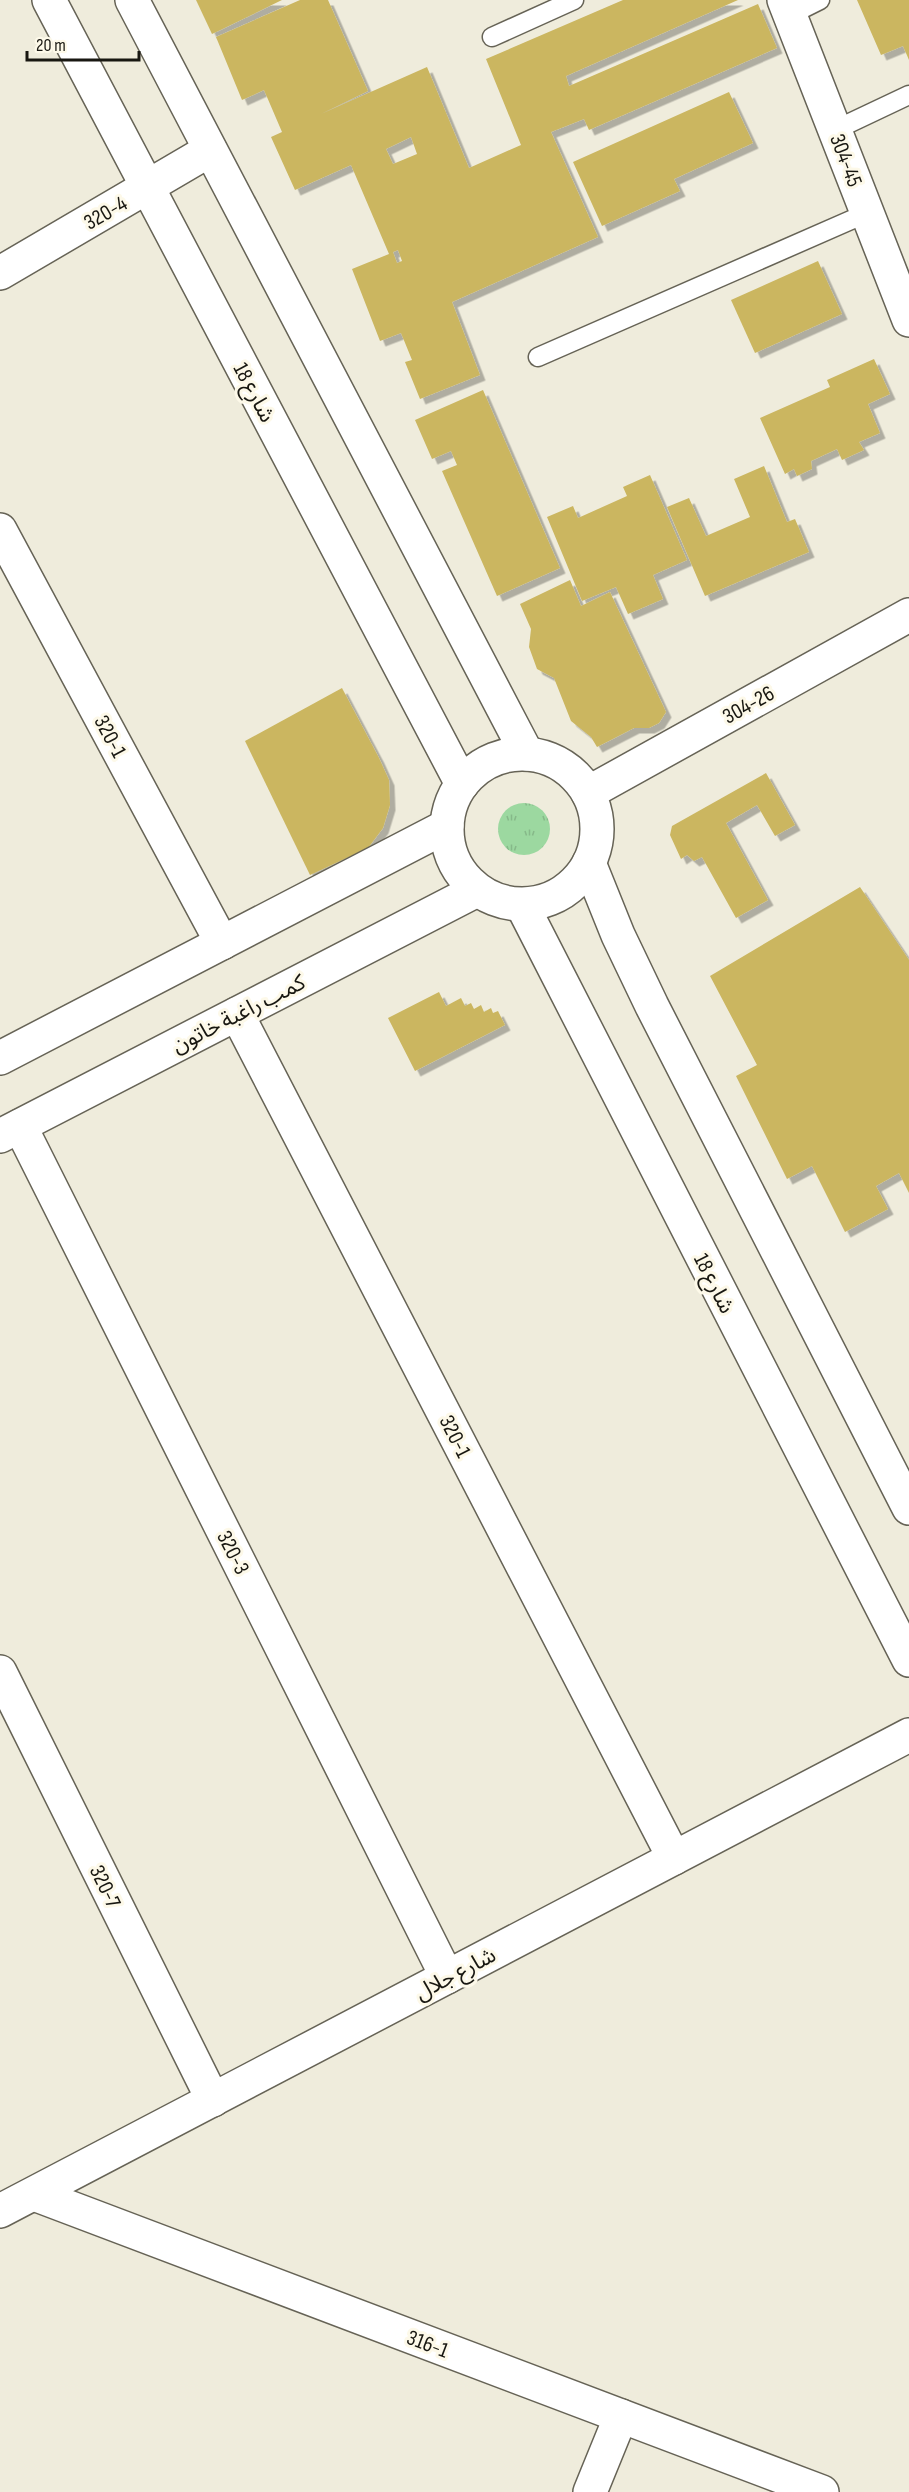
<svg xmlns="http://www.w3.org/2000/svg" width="909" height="2492" font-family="'Sofia Sans Condensed','Noto Sans Arabic',sans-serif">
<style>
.grass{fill:url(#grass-tufts)}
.building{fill:#cbb660;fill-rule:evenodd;filter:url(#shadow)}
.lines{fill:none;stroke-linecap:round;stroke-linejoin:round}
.service-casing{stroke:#666356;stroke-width:21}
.minor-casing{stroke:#666356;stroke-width:36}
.tertiary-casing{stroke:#666356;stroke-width:36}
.service{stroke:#fff;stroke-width:18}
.minor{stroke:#fff;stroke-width:33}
.tertiary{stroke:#fff;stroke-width:33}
.labels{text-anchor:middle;stroke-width:6;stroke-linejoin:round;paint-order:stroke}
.street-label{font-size:22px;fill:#181711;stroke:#fdf9e9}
</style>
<defs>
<pattern id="grass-tufts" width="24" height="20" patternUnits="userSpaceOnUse" patternTransform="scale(1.5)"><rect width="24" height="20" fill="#9cd8a0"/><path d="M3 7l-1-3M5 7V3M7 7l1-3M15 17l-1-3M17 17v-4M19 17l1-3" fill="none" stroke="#86b989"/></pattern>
<filter id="shadow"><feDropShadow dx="5.5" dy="5.5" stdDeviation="0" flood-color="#0004"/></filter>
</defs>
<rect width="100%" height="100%" fill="#efecdc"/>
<circle class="grass" cx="524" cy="829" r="26"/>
<g class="building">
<polygon points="196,0 282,0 212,34"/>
<path d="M 300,0 L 328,0 L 368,91 L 321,114 L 427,67 L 469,168 L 521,145 L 486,59 L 623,0 L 738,0 L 566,76 L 569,86 L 758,4 L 777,48 L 589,130 L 584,119 L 551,132 L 598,237 L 452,302 L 480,375 L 420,399 L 405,362 L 412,360 L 401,333 L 380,341 L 352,269 L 389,254 L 351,165 L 295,190 L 271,137 L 282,132 L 264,90 L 242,100 L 216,37 ZM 411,137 L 417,154 L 393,164 L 386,149 ZM 398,250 L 402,261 L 397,263 L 393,252 Z"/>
<polygon points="857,0 909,0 909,60 903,46 881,55"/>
<polygon points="729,92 753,143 674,179 680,191 602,226 573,162"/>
<polygon points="818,261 842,314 755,353 731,300"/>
<polygon points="874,359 890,394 868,404 880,433 859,442 864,450 842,460 837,449 811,461 812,469 797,476 794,469 785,474 760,418 830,387 827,380"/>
<polygon points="483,390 560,568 497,596 442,471 457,465 451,451 432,459 415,420"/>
<polygon points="764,466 787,522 795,519 809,552 705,596 667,507 689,498 706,536 750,517 734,479"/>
<polygon points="650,475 687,560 653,575 663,599 628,614 616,587 582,601 547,517 573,506 578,518 627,496 623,487"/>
<polygon points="570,580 581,606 610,592 666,712 659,723 649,728 634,728 597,747 591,737 571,721 554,678 537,669 529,647 531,629 520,604"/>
<polygon points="342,688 379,758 389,780 390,805 383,828 368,848 310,875 245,741"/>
<polygon points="766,773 795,825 775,836 757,805 726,823 768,900 736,918 702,857 694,861 687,855 681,859 670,835 672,826"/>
<polygon points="860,887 909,960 909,1193 899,1173 876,1186 888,1209 845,1232 812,1166 787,1179 736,1076 757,1065 710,976"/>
<polygon points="439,992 446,1006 461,998 465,1006 471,1003 474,1009 481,1005 484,1012 491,1008 493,1013 498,1011 505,1025 415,1071 388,1018"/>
</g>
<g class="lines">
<defs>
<g id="service">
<polyline points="790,15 820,0"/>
<polyline points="492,37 574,0"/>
<polyline points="835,130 909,95"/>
<polyline points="538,357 867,213"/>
</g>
<g id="minor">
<polyline points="784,0 909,320"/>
<polyline points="0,273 210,150"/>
<polyline points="0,530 222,943"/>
<polyline points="588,793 909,615"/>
<polyline points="237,1014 674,1858"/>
<polyline points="20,1126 447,1977"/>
<polyline points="0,1672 213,2100"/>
<polyline points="34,2194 822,2492"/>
<polyline points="0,2211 909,1735"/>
<polyline points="590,2492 621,2416"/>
</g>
<g id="tertiary">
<polyline points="49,0 462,784"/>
<polyline points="132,0 527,754"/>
<circle cx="522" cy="829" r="75"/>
<polyline points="589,863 618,935 652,1006 909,1508"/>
<polyline points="522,905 909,1660"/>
<polyline points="0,1058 447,826"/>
<polyline points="0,1136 477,890"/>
</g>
</defs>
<use href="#service" class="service-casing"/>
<use href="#minor" class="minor-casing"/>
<use href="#tertiary" class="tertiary-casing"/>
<use href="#service" class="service"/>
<use href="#minor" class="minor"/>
<use href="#tertiary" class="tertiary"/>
</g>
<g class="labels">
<g class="street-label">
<text transform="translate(847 160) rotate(69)" y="8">304-45</text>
<text transform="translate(105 212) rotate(-30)" y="8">320-4</text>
<text transform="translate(255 392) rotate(62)" y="8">شارع 18</text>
<text transform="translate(748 704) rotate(-29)" y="8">304-26</text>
<text transform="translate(111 736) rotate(62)" y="8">320-1</text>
<text transform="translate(238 1013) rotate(-27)" y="8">كمب راغبة خاتون</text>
<text transform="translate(715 1283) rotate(63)" y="8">شارع 18</text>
<text transform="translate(456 1436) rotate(63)" y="8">320-1</text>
<text transform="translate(234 1552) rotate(63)" y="8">320-3</text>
<text transform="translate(106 1886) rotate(64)" y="8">320-7</text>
<text transform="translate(455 1973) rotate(-28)" y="8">شارع جلال</text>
<text transform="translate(428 2343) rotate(21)" y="8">316-1</text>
</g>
</g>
<path d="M27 51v9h112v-9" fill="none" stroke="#181711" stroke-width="3"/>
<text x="36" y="51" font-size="18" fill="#181711" stroke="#fdf9e9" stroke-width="4.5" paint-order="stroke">20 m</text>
</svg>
